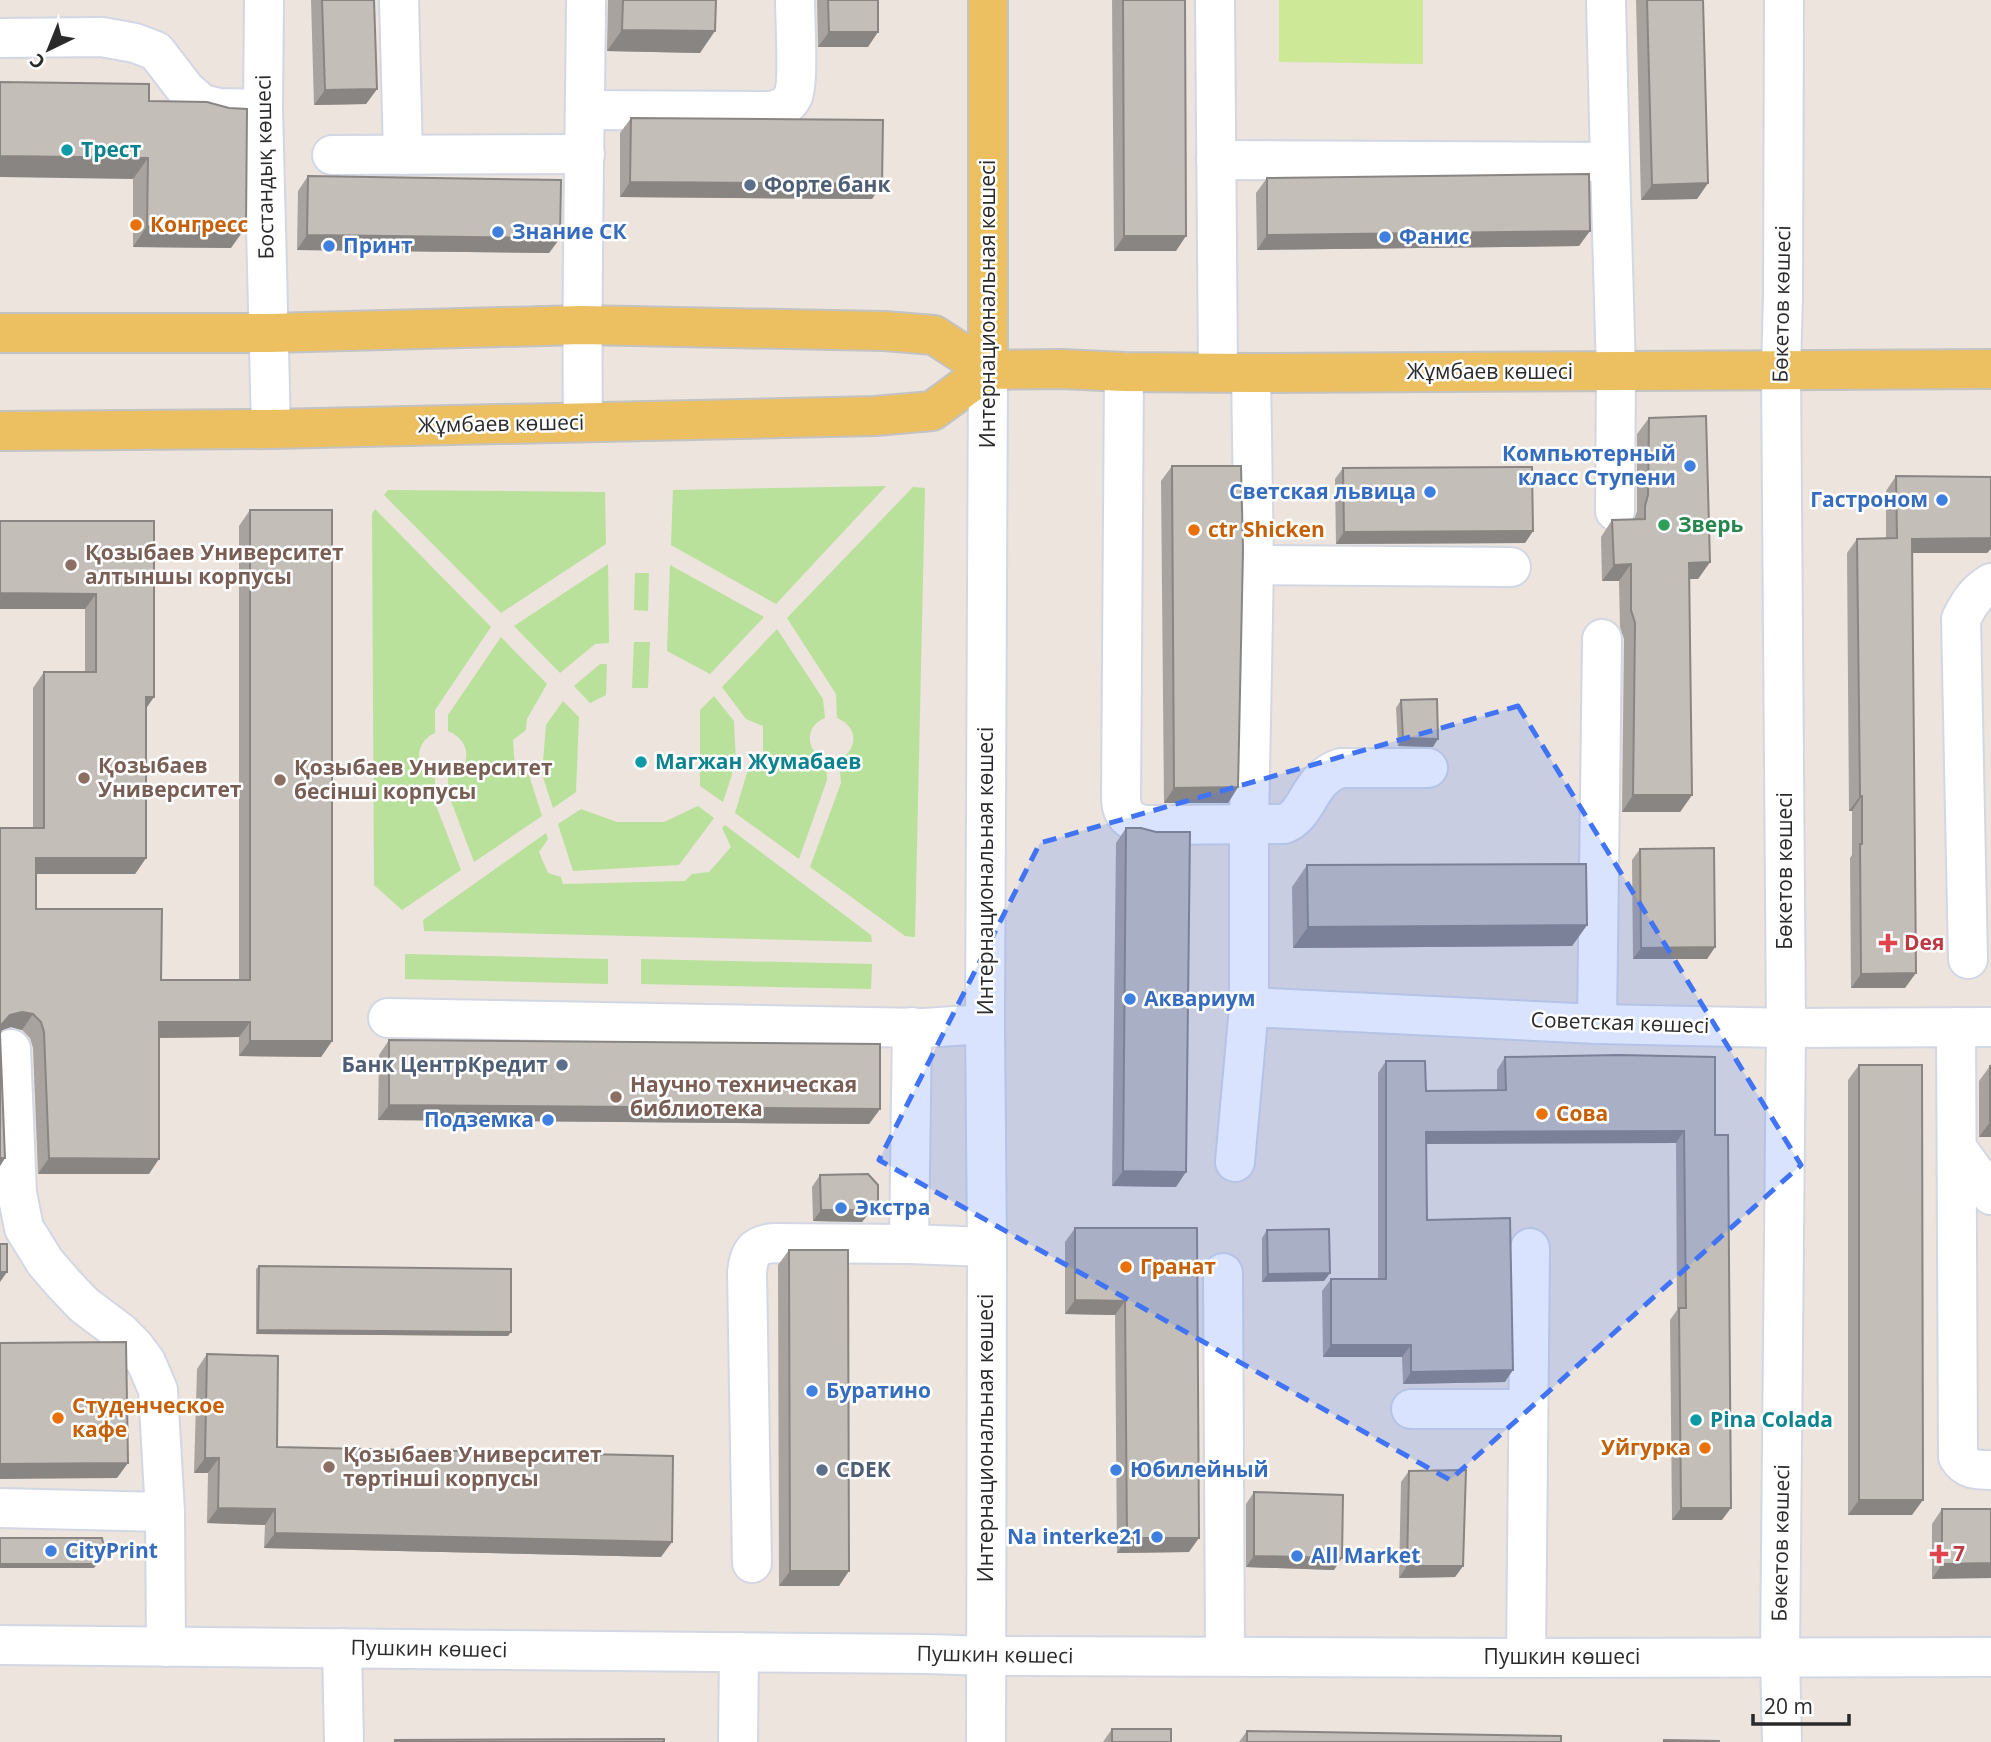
<svg xmlns="http://www.w3.org/2000/svg" width="1991" height="1742" font-family="'Open Sans',sans-serif">
<style>
.green{fill:#b9e19b}
.pitch{fill:#cde897}
.lines{fill:none;stroke-linecap:round;stroke-linejoin:round}
.minor-casing{stroke:#d2d7e3;stroke-width:42}
.major-casing{stroke:#c3c3c3;stroke-width:42}
.minor{stroke:#fff;stroke-width:38}
.major{stroke:#ecbf61;stroke-width:38}
.wall{fill:#a9a39f}
.shaded-wall{fill:#898582}
.building{fill:#c4beb9;stroke:#898582;stroke-width:2}
.marked{fill:#4174f4;fill-opacity:0.2;stroke:#4174f4;stroke-width:5;stroke-dasharray:14 9;stroke-linejoin:round}
.culture-dot{fill:#0f9aa8;stroke:#fff;stroke-width:2.5}
.service-dot{fill:#5c6f8a;stroke:#fff;stroke-width:2.5}
.food-dot{fill:#e8710a;stroke:#fff;stroke-width:2.5}
.shop-dot{fill:#3f7fe0;stroke:#fff;stroke-width:2.5}
.leisure-dot{fill:#2e9e5b;stroke:#fff;stroke-width:2.5}
.education-dot{fill:#8d6e63;stroke:#fff;stroke-width:2.5}
.health-dot{fill:#e0444e;stroke:#fff;stroke-width:2.5}
.labels{text-anchor:middle;stroke-width:5;stroke-linejoin:round;paint-order:stroke}
.culture-label{font-size:21px;font-weight:bold;fill:#0d838f;stroke:#fff;text-anchor:start}
.street-label{font-size:21px;fill:#2a2a2a;stroke:#fff}
.service-label{font-size:21px;font-weight:bold;fill:#4e5e75;stroke:#fff;text-anchor:start}
.food-label{font-size:21px;font-weight:bold;fill:#c56008;stroke:#fff;text-anchor:start}
.shop-label{font-size:21px;font-weight:bold;fill:#366cbe;stroke:#fff;text-anchor:start}
.leisure-label{font-size:21px;font-weight:bold;fill:#27864d;stroke:#fff;text-anchor:start}
.education-label{font-size:21px;font-weight:bold;fill:#785e54;stroke:#fff;text-anchor:start}
.health-label{font-size:21px;font-weight:bold;fill:#be3a42;stroke:#fff;text-anchor:start}
</style>
<rect width="100%" height="100%" fill="#ece4dd"/>
<g class="green">
<polygon points="886,486 776,604 671,545 673,490"/>
<path d="M 913,487 L 925,488 L 915,937 L 905,936 L 810,867 L 841,783 L 839,760 C 859,749 858,726 837,718 L 836,694 L 787,618 Z"/>
<polygon points="388,490 605,492 606,544 501,613 384,495"/>
<path d="M 375,509 L 491,627 L 435,710 L 435,733 C 414,742 414,767 435,776 L 435,803 L 461,870 L 402,910 L 374,885 L 372,514 Z"/>
<polygon points="608,564 609,643 595,644 560,673 514,626"/>
<polygon points="670,565 764,617 710,674 667,651"/>
<polygon points="635,573 649,573 648,611 634,610"/>
<path d="M 777,629 L 823,699 L 825,718 C 804,726 805,752 826,759 L 827,780 L 799,859 L 735,813 L 749,766 L 763,759 L 763,726 L 746,719 L 722,687 Z"/>
<path d="M 501,637 L 547,684 L 527,719 L 526,730 L 513,740 L 515,768 L 529,775 L 542,816 L 474,862 L 448,793 L 448,777 C 473,768 472,741 448,731 L 448,715 Z"/>
<polygon points="634,642 650,642 648,688 632,688"/>
<polygon points="600,664 607,664 606,695 590,703 574,686"/>
<polygon points="714,696 734,721 736,762 723,802 700,786 700,710"/>
<polygon points="563,701 579,717 576,792 553,808 542,774 546,725"/>
<polygon points="698,806 714,818 679,865 573,871 558,824 581,809 617,822 664,822"/>
<polygon points="725,825 871,935 872,942 424,931 423,920 546,833 548,839 539,852 548,873 561,877 563,884 685,881 692,874 709,872 731,847 722,828"/>
<polygon points="405,954 608,959 608,984 405,979"/>
<polygon points="641,959 872,964 871,989 641,984"/>
</g>
<polygon class="pitch" points="1279,0 1423,0 1423,64 1279,62"/>
<g class="lines">
<defs>
<g id="minor">
<polyline points="264,0 263,109 271,429"/>
<polyline points="399,0 403,155"/>
<polyline points="1215,0 1218,372"/>
<polyline points="1606,0 1610,162"/>
<polyline points="0,38 102,37 135,43 156,51 186,90 202,104 219,108 263,109"/>
<path d="M 585,110 L 771,111 C 781,109 788,106 793,96 C 799,83 795,18 795,0"/>
<polyline points="332,155 585,154"/>
<polyline points="1216,160 1610,162 1616,371 1615,511"/>
<path d="M 1124,372 L 1121,800 C 1122,815 1130,822 1145,825 L 1284,824 C 1309,815 1308,778 1341,768 L 1428,768"/>
<path d="M 583,422 C 581,282 585,141 586,0"/>
<polyline points="1254,565 1511,567"/>
<path d="M 1968,959 L 1961,619 C 1969,603 1976,592 1991,583"/>
<polyline points="1249,1007 1597,1024 1786,1028 1991,1027"/>
<polyline points="388,1018 924,1028 985,1024"/>
<polyline points="1597,1024 1602,639"/>
<path d="M 1956,1027 L 1958,1457 C 1966,1470 1977,1470 1991,1470"/>
<polyline points="11,1049 17,1193 24,1228 45,1262 64,1284 84,1305 120,1332 134,1346 146,1362 158,1390 165,1512 166,1647"/>
<polyline points="1957,1148 1991,1195"/>
<polyline points="1235,1162 1249,1007 1249,824 1254,565 1251,373"/>
<polyline points="909,1244 912,1027"/>
<polyline points="1223,1273 1225,1656"/>
<polyline points="1411,1409 1528,1409"/>
<polyline points="0,1508 165,1512"/>
<path d="M 752,1563 L 747,1272 C 749,1253 754,1244 775,1243 L 909,1244 L 987,1247"/>
<polyline points="0,1645 928,1654 986,1656 1526,1658 1991,1657"/>
<polyline points="342,1648 344,1742"/>
<polyline points="1526,1658 1530,1248"/>
<polyline points="738,1742 739,1652"/>
<polyline points="986,1742 987,1247 985,1024 988,370"/>
<polyline points="1782,1742 1780,1657 1786,1028 1781,370 1783,296 1784,0"/>
</g>
<g id="major">
<polyline points="988,0 988,370"/>
<polyline points="0,333 269,333 582,325 832,330 884,331 934,335 988,370 1062,369 1124,372 1251,373 1991,369"/>
<polyline points="0,431 271,429 875,416 932,411 988,370"/>
</g>
</defs>
<use href="#minor" class="minor-casing"/>
<use href="#major" class="major-casing"/>
<use href="#minor" class="minor"/>
<use href="#major" class="major"/>
</g>
<g class="wall">
<polygon points="311,0 374,0 377,89 366,104 314,105"/>
<polygon points="608,0 716,0 700,53 607,51"/>
<polygon points="817,0 878,0 868,47 818,47"/>
<polygon points="1112,0 1185,0 1176,251 1114,251"/>
<polygon points="1636,0 1703,0 1708,183 1697,199 1641,200"/>
<polygon points="149,101 231,248 133,247 133,179"/>
<polygon points="631,118 882,184 872,199 620,197 620,133"/>
<polygon points="308,176 560,238 549,253 297,250 298,191"/>
<polygon points="1267,178 1579,246 1257,250 1256,193"/>
<polygon points="1649,418 1710,562 1698,579 1689,579 1692,795 1680,812 1622,812 1624,639 1620,627 1619,581 1602,581 1601,537 1612,520 1634,520 1637,511 1637,434"/>
<polygon points="1172,466 1238,787 1228,803 1164,803 1161,481"/>
<polygon points="1343,468 1533,531 1525,543 1336,544 1335,479"/>
<polygon points="1896,476 1990,549 1987,553 1912,553 1905,988 1851,988 1850,858 1852,855 1852,811 1849,811 1847,553 1857,539 1886,539 1886,491"/>
<polygon points="250,510 332,1041 321,1057 239,1056 239,1037 159,1038 149,1174 38,1174 33,1048 30,1038 22,1030 11,1027 1,1030 0,1034 5,1158 0,1166 0,828 33,828 33,688 44,672 85,672 85,609 0,609 0,521 154,521 146,707 146,858 135,874 36,874 36,909 161,980 239,980 239,526"/>
<polygon points="1401,700 1433,747 1398,746 1396,708"/>
<polygon points="1126,828 1176,1187 1112,1186 1116,843"/>
<polygon points="1640,849 1715,947 1707,959 1633,959 1632,860"/>
<polygon points="1307,865 1587,925 1572,946 1293,948 1292,887"/>
<polygon points="389,1040 880,1109 869,1124 378,1120 379,1055"/>
<polygon points="1505,1057 1715,1135 1722,1520 1672,1520 1670,1320 1677,1310 1676,1143 1426,1144 1427,1220 1505,1382 1403,1384 1402,1357 1323,1357 1322,1291 1331,1279 1378,1279 1378,1073 1386,1061 1426,1091 1497,1090 1497,1070"/>
<polygon points="1859,1065 1912,1515 1848,1515 1848,1080"/>
<polygon points="1990,1066 1991,1066 1991,1137 1979,1137 1979,1081"/>
<polygon points="820,1175 878,1201 862,1222 813,1221 812,1187"/>
<polygon points="1075,1228 1197,1228 1189,1552 1117,1553 1115,1315 1065,1314 1065,1242"/>
<polygon points="1267,1230 1330,1273 1324,1281 1262,1282 1262,1238"/>
<polygon points="789,1250 839,1586 779,1586 778,1265"/>
<polygon points="259,1266 508,1336 256,1334 256,1269"/>
<polygon points="207,1354 277,1447 661,1557 264,1548 265,1525 207,1523 208,1473 194,1473 197,1369"/>
<polygon points="1409,1471 1463,1566 1455,1577 1399,1578 1401,1482"/>
<polygon points="1254,1492 1334,1570 1246,1567 1246,1504"/>
<polygon points="1942,1509 1991,1509 1932,1579 1932,1524"/>
<polygon points="1112,1729 1171,1742 1103,1742"/>
<polygon points="1247,1731 1561,1742 1239,1742"/>
</g>
<g class="shaded-wall">
<polygon points="622,30 715,31 700,53 607,51"/>
<polygon points="829,32 878,32 868,47 818,47"/>
<polygon points="377,89 366,104 314,105 325,90"/>
<polygon points="0,156 148,158 133,179 0,177"/>
<polygon points="630,182 882,184 872,199 620,197"/>
<polygon points="1708,183 1697,199 1641,200 1652,185"/>
<polygon points="147,226 246,227 231,248 133,247"/>
<polygon points="1590,231 1579,246 1257,250 1267,235"/>
<polygon points="307,235 560,238 549,253 297,250"/>
<polygon points="1124,236 1186,236 1176,251 1114,251"/>
<polygon points="1533,531 1525,543 1336,544 1344,532"/>
<polygon points="1991,538 1991,549 1987,553 1902,553 1912,539"/>
<polygon points="1710,562 1698,579 1678,579 1689,563"/>
<polygon points="1631,564 1619,581 1602,581 1614,565"/>
<polygon points="0,593 96,594 85,609 0,609"/>
<polygon points="146,697 154,697 143,713"/>
<polygon points="1403,738 1438,739 1433,747 1398,746"/>
<polygon points="1238,787 1228,803 1164,803 1174,788"/>
<polygon points="1633,795 1692,795 1680,812 1622,812"/>
<polygon points="1860,796 1862,796 1852,811 1849,811"/>
<polygon points="36,858 146,858 135,874 25,874"/>
<polygon points="1587,925 1572,946 1293,948 1308,927"/>
<polygon points="1715,947 1707,959 1633,959 1641,948"/>
<polygon points="1916,973 1905,988 1851,988 1861,974"/>
<polygon points="22,1012 33,1014 22,1030 11,1027 0,1031 0,1027 10,1015"/>
<polygon points="159,1022 250,1022 239,1037 148,1038"/>
<polygon points="250,1041 332,1041 321,1057 239,1056"/>
<polygon points="389,1105 880,1109 869,1124 378,1120"/>
<polygon points="1990,1122 1991,1122 1991,1137 1979,1137"/>
<polygon points="1684,1131 1676,1143 1418,1144 1426,1132"/>
<polygon points="0,1158 5,1158 0,1166"/>
<polygon points="49,1158 159,1159 149,1174 38,1174"/>
<polygon points="1123,1171 1186,1172 1176,1187 1112,1186"/>
<polygon points="878,1201 862,1222 813,1221 821,1210"/>
<polygon points="0,1272 7,1272 0,1282"/>
<polygon points="1330,1273 1324,1281 1262,1282 1268,1274"/>
<polygon points="1075,1300 1125,1301 1115,1315 1065,1314"/>
<polygon points="258,1330 511,1332 508,1336 256,1334"/>
<polygon points="1331,1345 1411,1345 1402,1357 1323,1357"/>
<polygon points="1513,1370 1505,1382 1403,1384 1411,1372"/>
<polygon points="205,1458 219,1458 208,1473 194,1473"/>
<polygon points="128,1463 117,1478 0,1479 0,1464"/>
<polygon points="1859,1500 1923,1500 1912,1515 1848,1515"/>
<polygon points="218,1508 275,1509 265,1525 207,1523"/>
<polygon points="1681,1508 1731,1508 1722,1520 1672,1520"/>
<polygon points="275,1533 672,1542 661,1557 264,1548"/>
<polygon points="1127,1538 1199,1538 1189,1552 1117,1553"/>
<polygon points="1254,1556 1342,1558 1334,1570 1246,1567"/>
<polygon points="102,1559 94,1568 0,1568 0,1564"/>
<polygon points="1991,1563 1991,1578 1932,1579 1942,1564"/>
<polygon points="1407,1566 1463,1566 1455,1577 1399,1578"/>
<polygon points="790,1571 849,1571 839,1586 779,1586"/>
</g>
<g class="building">
<polygon points="322,0 374,0 377,89 325,90"/>
<polygon points="623,0 716,0 715,31 622,30"/>
<polygon points="828,0 878,0 878,32 829,32"/>
<polygon points="1123,0 1185,0 1186,236 1124,236"/>
<polygon points="1647,0 1703,0 1708,183 1652,185"/>
<polygon points="0,82 149,84 149,101 207,102 229,108 247,109 246,227 147,226 148,158 0,156"/>
<polygon points="631,118 883,120 882,184 630,182"/>
<polygon points="1589,174 1590,231 1267,235 1267,178"/>
<polygon points="308,176 561,180 560,238 307,235"/>
<polygon points="1706,416 1710,562 1689,563 1692,795 1633,795 1635,623 1631,610 1631,564 1614,565 1612,520 1645,519 1645,506 1648,495 1649,418"/>
<polygon points="1172,466 1241,466 1243,550 1238,787 1174,788"/>
<polygon points="1532,467 1533,531 1344,532 1343,468"/>
<polygon points="1896,476 1991,477 1991,538 1912,539 1916,973 1861,974 1860,844 1862,844 1862,796 1860,796 1857,539 1897,538"/>
<polygon points="250,510 332,510 332,1041 250,1041 250,1022 159,1022 159,1159 49,1158 44,1032 41,1022 33,1014 22,1012 10,1015 2,1024 0,1034 5,1158 0,1158 0,828 44,828 44,672 96,672 96,594 0,593 0,521 154,521 154,697 146,697 146,858 36,858 36,909 162,909 161,980 250,980"/>
<polygon points="1437,699 1438,739 1403,738 1401,700"/>
<polygon points="1126,828 1141,828 1156,832 1190,832 1186,1172 1123,1171"/>
<polygon points="1714,848 1715,947 1641,948 1640,849"/>
<polygon points="1586,864 1587,925 1308,927 1307,865"/>
<polygon points="389,1040 880,1044 880,1109 389,1105"/>
<polygon points="1619,1055 1715,1057 1715,1135 1728,1135 1731,1508 1681,1508 1679,1308 1686,1308 1684,1131 1426,1132 1427,1220 1510,1218 1513,1370 1411,1372 1411,1345 1331,1345 1331,1279 1386,1279 1386,1061 1425,1061 1426,1091 1506,1090 1505,1057"/>
<polygon points="1859,1065 1922,1065 1923,1500 1859,1500"/>
<rect x="1990" y="1066" width="1" height="56"/>
<polygon points="868,1174 878,1185 878,1201 870,1210 821,1210 820,1175"/>
<polygon points="1075,1228 1197,1228 1199,1538 1127,1538 1125,1301 1075,1300"/>
<polygon points="1329,1229 1330,1273 1268,1274 1267,1230"/>
<rect x="0" y="1244" width="7" height="28"/>
<polygon points="789,1250 848,1250 849,1571 790,1571"/>
<polygon points="259,1266 511,1269 511,1332 258,1330"/>
<polygon points="126,1342 128,1463 0,1464 0,1343"/>
<polygon points="207,1354 278,1356 277,1447 673,1456 672,1542 275,1533 275,1509 218,1508 219,1458 205,1458"/>
<polygon points="1466,1470 1463,1566 1407,1566 1409,1471"/>
<polygon points="1254,1492 1343,1495 1342,1558 1254,1556"/>
<polygon points="1942,1509 1991,1509 1991,1563 1942,1564"/>
<polygon points="0,1538 102,1538 105,1552 102,1559 97,1564 0,1564"/>
<rect x="1112" y="1729" width="59" height="13"/>
<polygon points="1247,1731 1561,1736 1561,1742 1247,1742"/>
<polygon points="664,1739 664,1742 395,1742 395,1740"/>
<polygon points="1664,1740 1719,1741 1719,1742 1664,1742"/>
</g>
<path class="marked" d="M 1518,706 L 1801,1165 L 1450,1480 L 879,1160 L 1040,843 Z"/>
<g class="culture-dot">
<circle cx="67" cy="150" r="7"/>
<circle cx="641" cy="762" r="7"/>
<circle cx="1696" cy="1420" r="7"/>
</g>
<g class="service-dot">
<circle cx="750" cy="185" r="7"/>
<circle cx="562" cy="1065" r="7"/>
<circle cx="822" cy="1470" r="7"/>
</g>
<g class="food-dot">
<circle cx="136" cy="225" r="7"/>
<circle cx="1194" cy="530" r="7"/>
<circle cx="1542" cy="1114" r="7"/>
<circle cx="1126" cy="1267" r="7"/>
<circle cx="58" cy="1418" r="7"/>
<circle cx="1705" cy="1448" r="7"/>
</g>
<g class="shop-dot">
<circle cx="498" cy="232" r="7"/>
<circle cx="1385" cy="237" r="7"/>
<circle cx="329" cy="246" r="7"/>
<circle cx="1690" cy="466" r="7"/>
<circle cx="1430" cy="492" r="7"/>
<circle cx="1942" cy="500" r="7"/>
<circle cx="1130" cy="999" r="7"/>
<circle cx="548" cy="1120" r="7"/>
<circle cx="841" cy="1208" r="7"/>
<circle cx="812" cy="1391" r="7"/>
<circle cx="1116" cy="1470" r="7"/>
<circle cx="1157" cy="1537" r="7"/>
<circle cx="51" cy="1551" r="7"/>
<circle cx="1297" cy="1556" r="7"/>
</g>
<circle class="leisure-dot" cx="1664" cy="525" r="7"/>
<g class="education-dot">
<circle cx="71" cy="565" r="7"/>
<circle cx="84" cy="778" r="7"/>
<circle cx="280" cy="780" r="7"/>
<circle cx="616" cy="1097" r="7"/>
<circle cx="329" cy="1467" r="7"/>
</g>
<g class="health-dot">
<path d="M1884.5 932.5h7v7h7v7h-7v7h-7v-7h-7v-7h7z"/>
<path d="M1935.5 1543.5h7v7h7v7h-7v7h-7v-7h-7v-7h7z"/>
</g>
<g class="labels">
<g class="culture-label">
<text x="81" y="157">Трест</text>
<text x="655" y="769">Магжан Жумабаев</text>
<text x="1710" y="1427">Pina Colada</text>
</g>
<g class="street-label">
<text transform="translate(265 167) rotate(-91)" y="7">Бостандық көшесі</text>
<text transform="translate(988 304) rotate(-90)" y="7">Интернациональная көшесі</text>
<text transform="translate(1782 304) rotate(-89)" y="7">Бөкетов көшесі</text>
<text x="1490" y="379">Жұмбаев көшесі</text>
<text transform="translate(501 424) rotate(-1)" y="7">Жұмбаев көшесі</text>
<text transform="translate(986 871) rotate(-90)" y="7">Интернациональная көшесі</text>
<text transform="translate(1785 871) rotate(-90)" y="7">Бөкетов көшесі</text>
<text transform="translate(1620 1023) rotate(2)" y="7">Советская көшесі</text>
<text transform="translate(986 1438) rotate(-90)" y="7">Интернациональная көшесі</text>
<text transform="translate(1781 1543) rotate(-89)" y="7">Бөкетов көшесі</text>
<text transform="translate(429 1649) rotate(1)" y="7">Пушкин көшесі</text>
<text transform="translate(995 1655) rotate(1)" y="7">Пушкин көшесі</text>
<text x="1562" y="1664">Пушкин көшесі</text>
</g>
<g class="service-label">
<text x="764" y="192">Форте банк</text>
<text x="548" y="1072" text-anchor="end">Банк ЦентрКредит</text>
<text x="836" y="1477">CDEK</text>
</g>
<g class="food-label">
<text x="150" y="232">Конгресс</text>
<text x="1208" y="537">ctr Shicken</text>
<text x="1556" y="1121">Сова</text>
<text x="1140" y="1274">Гранат</text>
<text x="72" y="1413">Студенческое<tspan x="72" dy="24">кафе</tspan></text>
<text x="1691" y="1455" text-anchor="end">Уйгурка</text>
</g>
<g class="shop-label">
<text x="512" y="239">Знание СК</text>
<text x="1399" y="244">Фанис</text>
<text x="343" y="253">Принт</text>
<text x="1676" y="461" text-anchor="end">Компьютерный<tspan x="1676" dy="24">класс Ступени</tspan></text>
<text x="1416" y="499" text-anchor="end">Светская львица</text>
<text x="1928" y="507" text-anchor="end">Гастроном</text>
<text x="1144" y="1006">Аквариум</text>
<text x="534" y="1127" text-anchor="end">Подземка</text>
<text x="855" y="1215">Экстра</text>
<text x="826" y="1398">Буратино</text>
<text x="1130" y="1477">Юбилейный</text>
<text x="1143" y="1544" text-anchor="end">Na interke21</text>
<text x="65" y="1558">CityPrint</text>
<text x="1311" y="1563">All Market</text>
</g>
<g class="leisure-label">
<text x="1678" y="532">Зверь</text>
</g>
<g class="education-label">
<text x="85" y="560">Қозыбаев Университет<tspan x="85" dy="24">алтыншы корпусы</tspan></text>
<text x="98" y="773">Қозыбаев<tspan x="98" dy="24">Университет</tspan></text>
<text x="294" y="775">Қозыбаев Университет<tspan x="294" dy="24">бесінші корпусы</tspan></text>
<text x="630" y="1092">Научно техническая<tspan x="630" dy="24">библиотека</tspan></text>
<text x="343" y="1462">Қозыбаев Университет<tspan x="343" dy="24">төртінші корпусы</tspan></text>
</g>
<g class="health-label">
<text x="1904" y="950">Deя</text>
<text x="1953" y="1561">7</text>
</g>
</g>
<g transform="translate(49 49) rotate(223)" stroke="#ffffff" stroke-width="5" paint-order="stroke">
<path d="M0-5L12 26L0 18L-12 26Z" fill="#2a2a2a"/>
<text y="-10" font-size="19" font-weight="bold" text-anchor="middle" fill="#2a2a2a">С</text>
</g>
<path d="M1753 1714v10h96v-10" fill="none" stroke="#2a2a2a" stroke-width="3.5"/>
<text x="1764" y="1714" font-size="21" fill="#2a2a2a" stroke="#ffffff" stroke-width="5" paint-order="stroke">20 m</text>
</svg>
